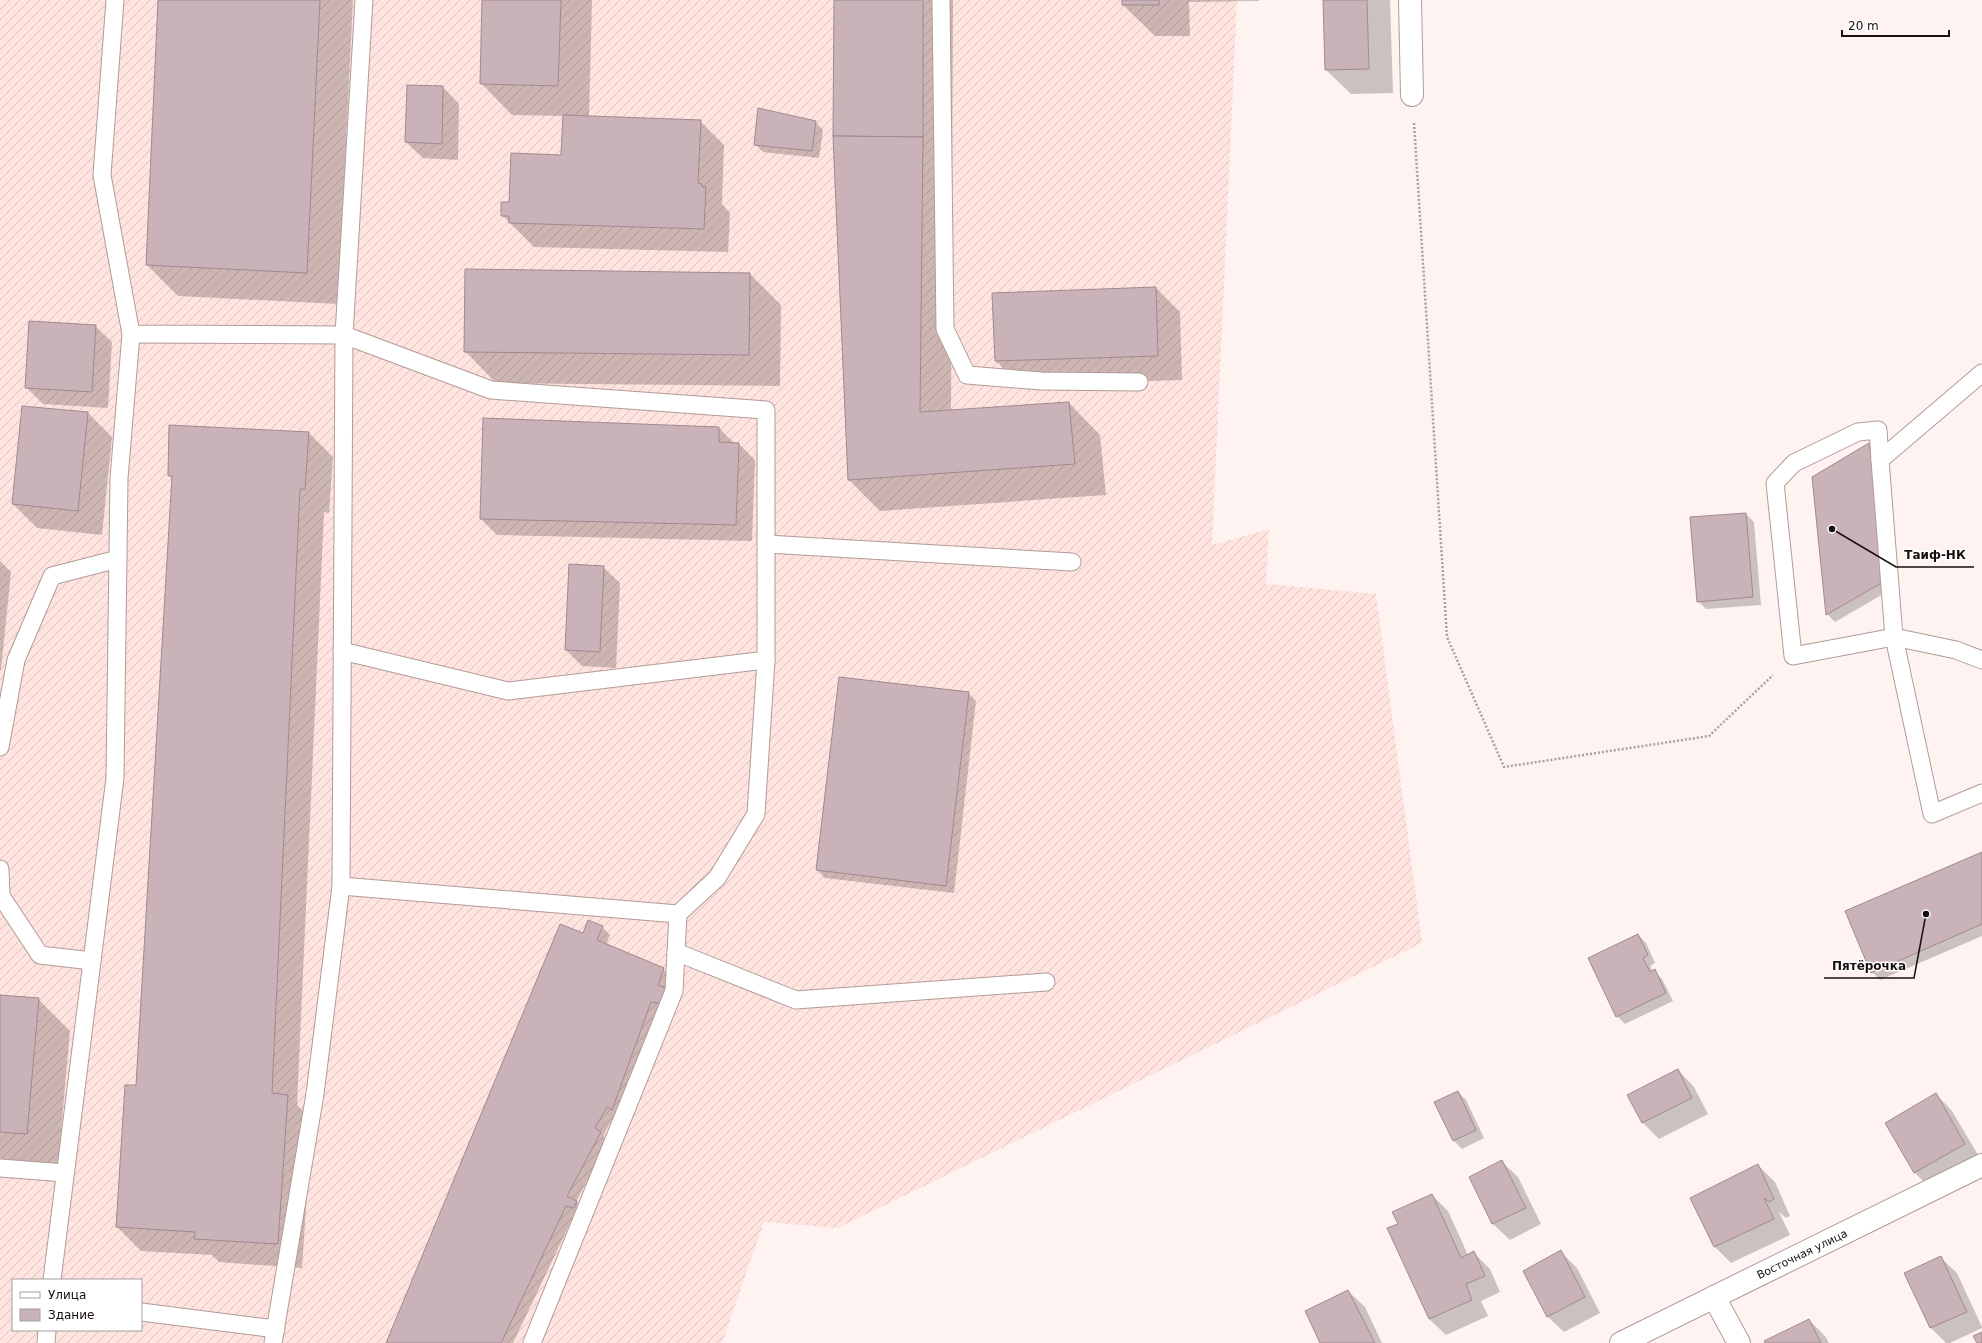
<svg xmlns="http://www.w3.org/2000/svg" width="1982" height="1343" font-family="'DejaVu Sans',sans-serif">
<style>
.industrial{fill:url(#industrial-furrows);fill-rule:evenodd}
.shadow{fill:#0003}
.building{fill:#cab2b9;stroke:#a08990}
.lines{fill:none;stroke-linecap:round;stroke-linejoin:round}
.lane-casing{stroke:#b29b97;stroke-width:19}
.street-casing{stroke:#b29b97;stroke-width:24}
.path{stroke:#aaa09e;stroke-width:2.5;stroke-dasharray:2 2;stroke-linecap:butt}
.lane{stroke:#fff;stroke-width:17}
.street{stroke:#fff;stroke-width:22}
.labels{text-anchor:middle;stroke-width:3;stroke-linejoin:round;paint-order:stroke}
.street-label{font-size:11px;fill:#170f0d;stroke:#fff}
.leader{fill:none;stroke:#170f0d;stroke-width:1.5}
.callout-dot{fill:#170f0d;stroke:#fff;stroke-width:1.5}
.callout-label{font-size:12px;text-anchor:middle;font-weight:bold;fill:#170f0d;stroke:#fff;stroke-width:3;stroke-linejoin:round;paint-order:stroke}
</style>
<defs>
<pattern id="industrial-furrows" width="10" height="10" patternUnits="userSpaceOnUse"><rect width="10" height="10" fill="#ffe3df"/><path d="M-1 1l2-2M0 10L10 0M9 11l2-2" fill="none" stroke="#dac2be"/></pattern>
</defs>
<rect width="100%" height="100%" fill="#fef3f1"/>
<path class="industrial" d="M 0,0 L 1237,0 L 1212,545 L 1269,529 L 1266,584 L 1376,594 L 1422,943 L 838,1228 L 764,1222 L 722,1343 L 0,1343 ZM 13,1280 L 141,1280 L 141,1330 L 13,1330 Z"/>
<g class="shadow">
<polygon points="159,0 353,0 338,304 178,296 147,265"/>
<polygon points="483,0 592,0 589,117 700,121 724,145 722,204 730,213 728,252 534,247 502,215 510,203 562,156 564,116 512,115 481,83"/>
<polygon points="835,0 953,0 951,411 1069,403 1100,435 1106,495 880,511 849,480 834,136"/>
<polygon points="1123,0 1259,0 1259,1 1189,2 1190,36 1155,36 1123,5"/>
<polygon points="1324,0 1390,0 1393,93 1351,94 1326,70"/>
<polygon points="443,87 459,104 458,160 423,158 406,142"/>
<polygon points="815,122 823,130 819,158 763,152 755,144"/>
<polygon points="750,274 781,305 780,386 496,383 465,351"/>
<polygon points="1156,288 1180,312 1182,380 1020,385 996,361"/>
<polygon points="95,326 112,342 108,408 43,404 26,387"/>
<polygon points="88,413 112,437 102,535 37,528 13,504"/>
<polygon points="719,428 734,443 739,444 755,460 752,541 497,535 481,519"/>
<polygon points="309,433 333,457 329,513 324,512 297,1105 312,1120 302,1268 219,1262 212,1255 141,1251 117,1227 137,1086 173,480 169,475"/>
<polygon points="1868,445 1876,452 1897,586 1835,622 1827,614"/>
<polygon points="1746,514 1754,522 1761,605 1706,609 1698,601"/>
<polygon points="0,561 11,572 1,670 0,670"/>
<polygon points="603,567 620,583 616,668 582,666 566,650"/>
<polygon points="840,678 968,693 976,701 954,893 825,878 817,870"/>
<polygon points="1982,853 1982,936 1880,980 1872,972"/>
<polygon points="602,927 610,935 606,945 663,969 671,977 615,1114 603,1136 608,1141 576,1202 584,1210 582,1216 575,1213 513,1343 387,1343 583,935"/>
<polygon points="1638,935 1646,943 1655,963 1650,966 1653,971 1654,971 1662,979 1673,1001 1625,1024 1617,1016"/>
<polygon points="0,996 38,999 70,1031 58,1165 0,1160"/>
<polygon points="1678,1070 1694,1087 1708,1114 1659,1139 1642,1122"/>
<polygon points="1458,1092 1466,1100 1484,1138 1462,1149 1454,1141 1436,1103"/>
<polygon points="1936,1094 1952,1111 1981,1160 1931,1189 1915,1173 1886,1123"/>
<polygon points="1501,1161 1518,1177 1541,1224 1510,1240 1493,1224 1470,1177"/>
<polygon points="1758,1165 1775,1182 1790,1216 1786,1218 1779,1212 1790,1235 1731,1263 1715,1247 1691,1199"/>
<polygon points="1432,1195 1448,1211 1468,1255 1474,1253 1490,1269 1500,1292 1481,1301 1488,1316 1446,1335 1429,1319 1399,1224"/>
<polygon points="1561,1252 1577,1268 1600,1313 1564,1332 1547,1316"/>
<polygon points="1940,1257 1957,1273 1982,1327 1982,1328 1950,1343 1946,1343 1931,1328 1906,1273"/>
<polygon points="1348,1291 1365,1307 1382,1343 1322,1343"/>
<polygon points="1809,1320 1825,1336 1829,1343 1766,1343"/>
</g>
<g class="building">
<polygon points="158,0 320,0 307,273 146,265"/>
<polygon points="482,0 561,0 558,86 480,84"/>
<polygon points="834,0 923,0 923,137 833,136"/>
<rect x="1122" y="0" width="37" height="5"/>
<polygon points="1323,0 1367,0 1369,69 1325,70"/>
<polygon points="407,85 443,86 442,144 405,142"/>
<polygon points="758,108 816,121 812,151 754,145"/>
<polygon points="563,115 701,120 698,183 702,184 702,187 706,187 704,229 509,223 509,216 501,216 501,202 509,202 511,153 561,155"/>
<polygon points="833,136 923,137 920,412 1069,402 1075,464 848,480"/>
<polygon points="465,269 750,273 749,355 464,352"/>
<polygon points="1156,287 1158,356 995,361 992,293"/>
<polygon points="29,321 96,325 92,392 25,388"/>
<polygon points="22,406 88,412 78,511 12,504"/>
<polygon points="483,418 719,427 719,442 739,443 736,525 480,519"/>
<polygon points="169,425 309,432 305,489 300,489 272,1093 288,1095 278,1244 194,1239 195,1232 116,1227 125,1085 136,1085 172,476 168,476"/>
<polygon points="1869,443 1890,578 1826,615 1812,477"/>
<polygon points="1746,513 1753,597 1697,602 1690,517"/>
<polygon points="569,564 604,566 600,652 565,650"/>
<polygon points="839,677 969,692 946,886 816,870"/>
<polygon points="1982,852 1982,924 1871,973 1845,911"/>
<polygon points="588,920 603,926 597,940 664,968 658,985 668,989 664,1004 651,1002 612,1110 607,1107 595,1128 601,1132 567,1196 577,1201 574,1208 566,1206 501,1343 386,1343 560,924 583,933"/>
<polygon points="1638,934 1648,955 1643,958 1650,972 1655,969 1666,993 1616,1017 1588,958"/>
<polygon points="0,995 39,998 27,1134 0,1132"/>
<polygon points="1678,1069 1692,1098 1642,1123 1627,1095"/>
<polygon points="1458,1091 1476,1130 1453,1141 1434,1102"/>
<polygon points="1936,1093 1965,1144 1914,1173 1885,1123"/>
<polygon points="1502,1160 1526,1208 1492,1224 1469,1177"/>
<polygon points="1758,1164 1774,1199 1769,1202 1764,1198 1774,1219 1714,1247 1690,1198"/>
<polygon points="1432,1194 1461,1258 1474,1251 1485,1276 1466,1284 1472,1300 1429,1319 1387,1228 1398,1224 1392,1212"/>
<polygon points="1561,1250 1585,1297 1547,1317 1523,1271"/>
<polygon points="1941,1256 1967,1312 1930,1328 1904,1273"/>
<polygon points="1348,1290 1375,1343 1320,1343 1305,1311"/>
<polygon points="1809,1319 1821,1343 1765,1343 1764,1341"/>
<polygon points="1982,1332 1982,1343 1977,1343 1973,1336"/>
</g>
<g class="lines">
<defs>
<g id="lane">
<polyline points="115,0 102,175 131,334 344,335 364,0"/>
<polyline points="941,0 945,329 967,375 1041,381 1139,382"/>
<polyline points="1982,373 1880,460 1894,637 1956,650 1982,660"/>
<polyline points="1880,460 1878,430 1858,432 1794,463 1775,483 1793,656 1894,637 1932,814 1982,793"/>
<polyline points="767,544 1072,562"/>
<polyline points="342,651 508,691 766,660"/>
<polyline points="0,747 16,660 52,576 118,559"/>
<polyline points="0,869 1,896 40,955 92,961"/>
<polyline points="676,952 796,1000 1046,982"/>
<polyline points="0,1168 65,1173"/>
<polyline points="52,1280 115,778 119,478 131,334"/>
<polyline points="141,1312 276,1329"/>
<polyline points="46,1343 47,1330"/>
<polyline points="273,1343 315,1094 341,886"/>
<polyline points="532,1343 674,991 678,914 341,886 344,335 491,390 766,410 766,660 756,814 717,878 678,914"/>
</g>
<g id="street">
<polyline points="1410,0 1412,95"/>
<polyline points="1714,1297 1739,1343"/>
<polyline points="1621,1343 1982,1165"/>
</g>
</defs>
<use href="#lane" class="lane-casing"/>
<use href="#street" class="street-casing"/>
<polyline class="path" points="1414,123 1447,637 1504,767 1709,736 1773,675"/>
<use href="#lane" class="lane"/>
<use href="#street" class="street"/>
</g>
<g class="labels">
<g class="street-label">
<text transform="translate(1802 1254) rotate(-26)" y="4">Восточная улица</text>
</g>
</g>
<path class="leader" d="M1832 529L1896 567H1974M1926 914L1914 978H1824"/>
<g class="callout-dot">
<circle cx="1832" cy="529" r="4"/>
<circle cx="1926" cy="914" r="4"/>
</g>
<g class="callout-label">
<text x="1935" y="559">Таиф-НК</text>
<text x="1869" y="970">Пятёрочка</text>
</g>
<rect x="12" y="1279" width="130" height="52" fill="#ffffff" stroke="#a29f9e"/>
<rect x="20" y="1292" width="20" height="6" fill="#ffffff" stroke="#a29f9e"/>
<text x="48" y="1299" font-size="12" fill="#170f0d">Улица</text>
<rect x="20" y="1309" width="20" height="12" fill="#cab2b9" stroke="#a29f9e"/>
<text x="48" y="1319" font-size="12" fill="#170f0d">Здание</text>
<path d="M1842 30v6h107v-6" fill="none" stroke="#170f0d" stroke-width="2"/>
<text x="1848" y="30" font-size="12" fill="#170f0d" stroke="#ffffff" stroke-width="3" paint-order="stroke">20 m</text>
</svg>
